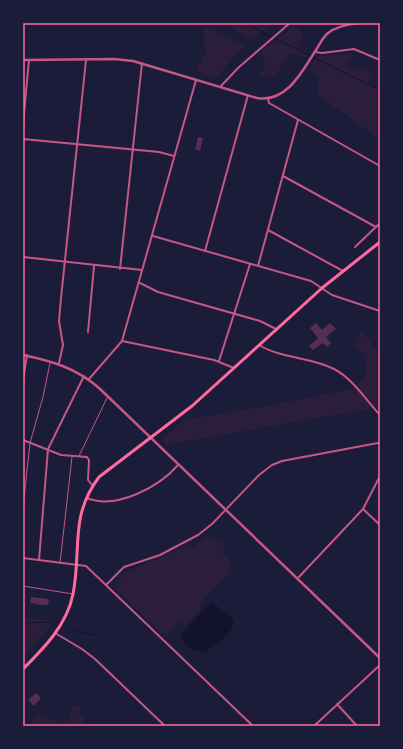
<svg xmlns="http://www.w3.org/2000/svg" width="403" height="749" font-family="'Source Sans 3',sans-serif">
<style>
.green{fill:#2a1e3b}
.water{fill:#12122b}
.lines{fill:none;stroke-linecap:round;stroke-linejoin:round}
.stream{stroke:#12122b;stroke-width:1}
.building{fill:#542f53}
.service{stroke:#c65784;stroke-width:1}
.minor{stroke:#c65784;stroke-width:2}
.tertiary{stroke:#c65784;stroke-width:2.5}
.secondary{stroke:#ff6b9d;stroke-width:3}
.neatline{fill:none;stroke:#ff6b9d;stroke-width:1.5}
</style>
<rect width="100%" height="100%" fill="#1b1b3a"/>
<g class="green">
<polygon points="224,23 274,23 251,40"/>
<polygon points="203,25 245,46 214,79 197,71 205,54"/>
<polygon points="293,26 300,30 303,36 299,47 308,52 305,58 291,52 275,75 266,77 258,75 266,66 262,51"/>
<polygon points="353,53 346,65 355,72 362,66 373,72 368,83 380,89 380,140 317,94 319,78 311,66 317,56"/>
<path d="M 360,331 L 369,339 L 376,351 L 380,353 L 380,407 L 165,445 L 162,438 L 184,420 L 266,406 L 351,389 L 364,379 C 366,363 369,357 355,347 L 355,340 Z"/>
<polygon points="205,536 225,544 222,553 231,560 229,574 203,599 200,609 186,625 179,622 165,637 113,587 125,573 189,544 194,547"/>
<polygon points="23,617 54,621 27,653 23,652"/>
<polygon points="72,705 80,706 79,715 85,718 82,726 31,726 36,714 59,722 69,721"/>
</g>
<path class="water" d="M 211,602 L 230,616 L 234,623 C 230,636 216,645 205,652 C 194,650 187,648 181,639 L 183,632 Z"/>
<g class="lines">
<g class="stream">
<polyline points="247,23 271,37"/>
<polyline points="274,38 380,90"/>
<polyline points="23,623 50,622"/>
<polyline points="69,629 96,635"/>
</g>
</g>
<g class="building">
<polygon points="198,137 203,138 200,151 195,149"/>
<polygon points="316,323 322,330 330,323 336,329 326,337 331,343 327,347 323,343 313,350 309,346 318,338 310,328"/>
<polygon points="31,597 49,599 48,605 38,605 38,604 30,603"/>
<polygon points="36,693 41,698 34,706 28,700"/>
</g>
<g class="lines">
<g class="service">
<polyline points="79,456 107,398"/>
<polyline points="23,507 30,443 43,397 50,363"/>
<polyline points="60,563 72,457"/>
<polyline points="23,586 73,594"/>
</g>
<g class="minor">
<polyline points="315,52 322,53 354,49 380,60"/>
<polyline points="221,86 238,68 290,23"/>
<polyline points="268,99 269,103 380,166"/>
<polyline points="23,124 29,60"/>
<polyline points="23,139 159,152 174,156"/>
<polyline points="283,176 376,227"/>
<polyline points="268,230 343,271"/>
<polyline points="153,236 311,281 332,295 380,311"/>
<polyline points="355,247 380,223"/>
<polyline points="205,251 248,95"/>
<polyline points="23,257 142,270"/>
<polyline points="258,266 298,120"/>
<polyline points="120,269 142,63"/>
<polyline points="140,283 158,292 260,321 276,329"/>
<polyline points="88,332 94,266"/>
<polyline points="122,341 214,360 234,368"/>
<path d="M 259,345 C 282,359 311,357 334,369 C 352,378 366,400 380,415"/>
<polyline points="219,361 250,264"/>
<polyline points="59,363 63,345 59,321 61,298 86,60"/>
<polyline points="89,379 122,341 196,80"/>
<polyline points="23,380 27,355"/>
<polyline points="23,440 61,455 87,457 89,460 88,480 92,485"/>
<path d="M 87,498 C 116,510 159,487 178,465"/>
<polyline points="363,509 380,525"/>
<polyline points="23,558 86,566 253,726"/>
<polyline points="39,560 48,449 84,376"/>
<polyline points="298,578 363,509 380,476"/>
<polyline points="106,585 124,567 160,555 198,535 212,524 259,475 272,465 282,461 378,443 380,444"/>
<polyline points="55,633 82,649 95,659 165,726"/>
<polyline points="337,704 357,726"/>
<polyline points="314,726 380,665"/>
</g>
<g class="tertiary">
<path d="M 23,60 L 114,59 L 133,61 L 257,98 C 285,103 301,74 314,53 C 319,46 322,38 328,33 C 337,26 348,25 358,23"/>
<path d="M 23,355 C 52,361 76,368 99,388 L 380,658"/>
</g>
<path class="secondary" d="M 23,669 C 44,648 67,625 73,594 C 82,549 69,517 99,477 L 192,406 L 322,288 L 380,242"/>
</g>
<rect width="403" height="749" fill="none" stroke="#1b1b3a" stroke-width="48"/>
<rect x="24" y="24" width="355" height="701" class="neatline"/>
</svg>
